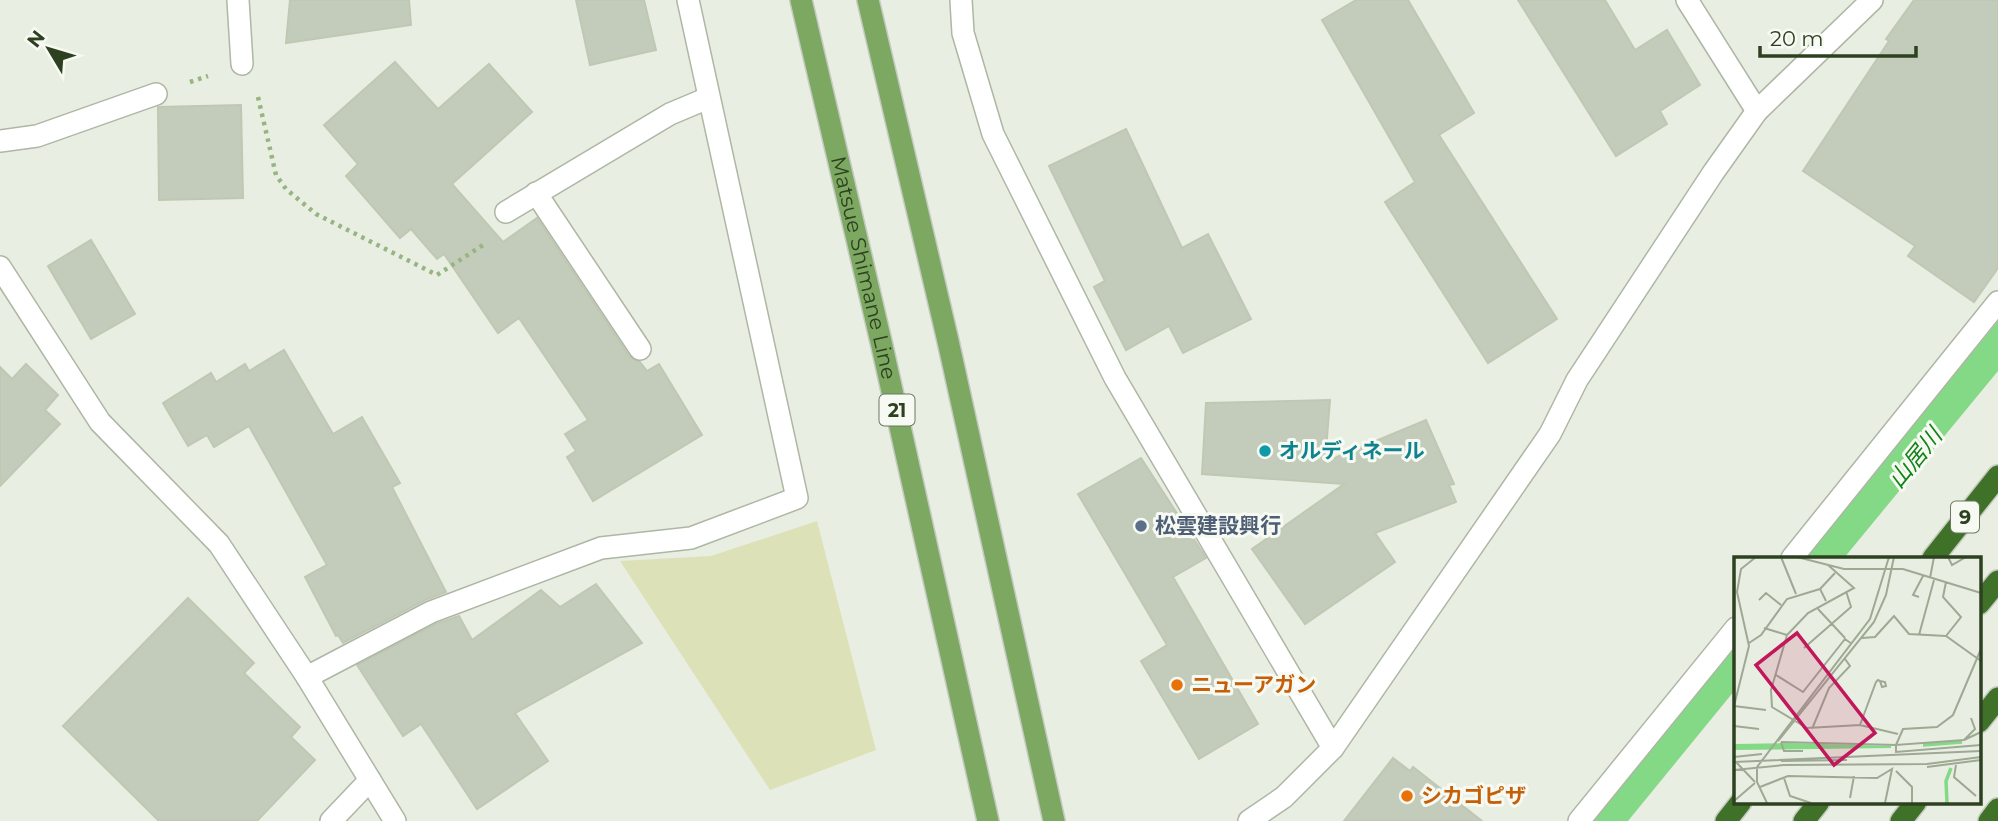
<svg xmlns="http://www.w3.org/2000/svg" width="1998" height="821" font-family="Montserrat,'Noto Sans JP',sans-serif">
<style>
.green{fill:#dce1b8}
.water{fill:#84d986}
.building{fill:#c3ccba;stroke:#bfc8b3;stroke-width:2}
.lines{fill:none;stroke-linecap:round;stroke-linejoin:round}
.lane-casing{stroke:#adb7a4;stroke-width:24}
.street-casing{stroke:#adb7a4;stroke-width:24}
.primary-casing{stroke:#c4cac1;stroke-width:24}
.highway-casing{stroke:#c4cac1;stroke-width:24}
.path{stroke:#97b57f;stroke-width:4.5;stroke-dasharray:3.5 5;stroke-linecap:butt}
.lane{stroke:#fff;stroke-width:21}
.street{stroke:#fff;stroke-width:21}
.primary{stroke:#7da861;stroke-width:21}
.highway{stroke:#407128;stroke-width:21}
.culture-dot{fill:#0f9aa8;stroke:#f7faf3;stroke-width:2.5}
.service-dot{fill:#5c6f8a;stroke:#f7faf3;stroke-width:2.5}
.food-dot{fill:#e8710a;stroke:#f7faf3;stroke-width:2.5}
.labels{text-anchor:middle;stroke-width:6;stroke-linejoin:round;paint-order:stroke}
.shield{fill:#f7faf3;stroke:#6a785f;stroke-width:2}
.shield-label{font-size:19px;font-weight:bold;fill:#2d4120}
.street-label{font-size:21px;fill:#2d4120;stroke:#f7faf3}
.culture-label{font-size:21px;font-weight:bold;fill:#0d838f;stroke:#f7faf3;text-anchor:start}
.service-label{font-size:21px;font-weight:bold;fill:#4e5e75;stroke:#f7faf3;text-anchor:start}
.food-label{font-size:21px;font-weight:bold;fill:#c56008;stroke:#f7faf3;text-anchor:start}
.water-label{font-size:23px;font-style:italic;fill:#128417;stroke:#f7faf3}
.inset-river{fill:none;stroke:#84d986;stroke-width:3.5}
.inset-road{fill:none;stroke:#9ea994;stroke-width:2}
.view{fill:#c2185b;fill-opacity:0.15;stroke:#c2185b;stroke-width:3.5}
.inset-edge{fill:none;stroke:#2d4120;stroke-width:3.5}
</style>
<rect width="100%" height="100%" fill="#e9eee2"/>
<polygon class="green" points="817,521 876,750 770,790 620,561 711,556"/>
<g class="water">
<polygon points="1998,321 1998,371 1844,558 1804,558"/>
<polygon points="1735,641 1735,690 1628,821 1587,821"/>
</g>
<g class="building">
<polygon points="290,0 409,0 411,25 286,43"/>
<polygon points="576,0 644,0 656,50 590,65"/>
<polygon points="1356,0 1408,0 1474,113 1439,135 1557,319 1488,363 1385,202 1415,182 1322,20"/>
<polygon points="1518,0 1605,0 1635,50 1667,30 1700,85 1660,111 1667,124 1616,156"/>
<polygon points="1914,0 1998,0 1998,268 1974,302 1908,256 1915,246 1803,171 1889,41 1886,39"/>
<polygon points="395,62 438,109 489,64 532,112 452,184 503,242 537,218 629,356 640,362 647,371 659,364 702,435 593,501 567,457 576,451 565,434 588,420 519,318 498,333 444,254 437,259 411,229 400,238 346,176 358,164 324,125"/>
<polygon points="241,105 243,198 159,200 158,107"/>
<polygon points="1126,129 1182,248 1208,234 1251,319 1183,353 1169,326 1126,350 1094,287 1105,281 1049,166"/>
<polygon points="91,240 135,314 91,339 48,266"/>
<polygon points="284,350 333,434 362,417 400,483 392,487 446,592 425,600 343,643 338,635 336,636 305,577 327,565 249,426 214,447 207,435 188,446 163,403 211,373 216,382 245,364 249,371"/>
<polygon points="26,364 58,395 45,410 60,424 0,486 0,367 12,379"/>
<polygon points="1330,400 1325,462 1426,420 1454,484 1449,485 1456,502 1375,533 1395,562 1305,624 1252,549 1344,484 1202,474 1206,403"/>
<polygon points="1141,458 1206,558 1173,577 1258,724 1199,759 1141,661 1167,645 1078,494"/>
<polygon points="596,584 642,643 515,713 548,761 477,809 421,724 403,736 357,665 436,624 459,616 472,640 541,590 560,607"/>
<polygon points="188,598 254,663 244,673 300,727 291,737 315,760 257,821 159,821 63,726"/>
<polygon points="1393,758 1410,771 1413,767 1482,821 1344,821"/>
</g>
<g class="lines">
<defs>
<g id="lane">
<polyline points="536,193 640,349"/>
<polyline points="331,821 370,780"/>
</g>
<g id="street">
<polyline points="238,0 242,64"/>
<polyline points="961,0 963,33 993,134 1115,378 1333,748"/>
<polyline points="1687,0 1757,111"/>
<polyline points="0,141 37,136 156,94"/>
<polyline points="506,212 670,114 708,98"/>
<polyline points="0,267 100,422 219,544 307,677 395,821"/>
<polyline points="1792,558 1998,302"/>
<polyline points="307,677 431,612 601,548 691,538 797,498 688,0"/>
<polyline points="1249,821 1284,797 1333,748 1550,434 1577,380 1713,173 1757,111 1872,0"/>
<polyline points="1579,821 1736,628"/>
</g>
<g id="primary">
<path id="s1" d="M 801,0 L 882,346 L 988,821"/>
<polyline points="868,0 948,341 1054,821"/>
</g>
<g id="highway">
<polyline points="1933,558 1998,476"/>
<polyline points="1979,604 1998,581"/>
<polyline points="1979,722 1998,698"/>
<polyline points="1726,821 1741,802"/>
<polyline points="1804,821 1819,802"/>
<polyline points="1901,821 1916,802"/>
<polyline points="1989,821 1998,809"/>
</g>
</defs>
<use href="#lane" class="lane-casing"/>
<use href="#street" class="street-casing"/>
<use href="#primary" class="primary-casing"/>
<use href="#highway" class="highway-casing"/>
<g class="path">
<polyline points="190,82 208,76"/>
<polyline points="258,97 276,175 286,189 316,214 437,275 486,243"/>
</g>
<use href="#lane" class="lane"/>
<use href="#street" class="street"/>
<use href="#primary" class="primary"/>
<use href="#highway" class="highway"/>
</g>
<circle class="culture-dot" cx="1265" cy="451" r="7"/>
<circle class="service-dot" cx="1141" cy="526" r="7"/>
<g class="food-dot">
<circle cx="1177" cy="685" r="7"/>
<circle cx="1407" cy="796" r="7"/>
</g>
<g class="labels">
<g class="shield">
<rect x="879.5" y="394.5" width="35" height="31" rx="5"/>
<rect x="1951" y="501.5" width="28" height="31" rx="5"/>
</g>
<g class="shield-label">
<text x="897" y="417">21</text>
<text x="1965" y="524">9</text>
</g>
<g class="street-label">
<text dy="7" stroke="none"><textPath href="#s1" startOffset="275">Matsue Shimane Line</textPath></text>
</g>
<g class="culture-label">
<text x="1279" y="458">オルディネール</text>
</g>
<g class="service-label">
<text x="1155" y="533">松雲建設興行</text>
</g>
<g class="food-label">
<text x="1191" y="692">ニューアガン</text>
<text x="1421" y="803">シカゴピザ</text>
</g>
<g class="water-label">
<text transform="translate(1915 458) rotate(-51)" y="8">山居川</text>
</g>
</g>
<g transform="translate(1734 557)">
<rect width="247" height="247" fill="#e9eee2"/>
<path d="M 54,186 L 157,189 L 157,191 L 0,193 L 0,187 Z" fill="#84d986"/>
<path class="inset-river" d="M 189,188 L 228,185M 213,246 L 212,224 L 217,211"/>
<path class="inset-road" d="M 47,0 L 62,37M 63,0 L 110,12 L 169,12 L 247,36M 214,0 L 218,8 L 232,0M 94,8 L 120,31 L 74,56 L 53,78 L 37,133 L 38,150 L 73,171 L 126,168 L 164,177M 196,21 L 200,0M 185,40 L 179,38 L 189,19M 25,43 L 32,36 L 47,48M 92,44 L 86,32 L 101,16M 84,52 L 111,81M 30,71 L 53,78M 185,78 L 200,23M 212,79 L 227,60 L 209,40 L 212,25M 128,81 L 141,80 L 160,59 L 175,77 L 212,79 L 247,104M 15,86 L 27,78 L 53,42 L 86,32M 70,91 L 117,50 L 112,34M 42,118 L 69,135 L 111,82 L 118,87M 0,149 L 32,153M 0,149 L 15,89 L 3,35 L 7,12 L 22,0M 237,161 L 241,172 L 230,183 L 247,175M 126,168 L 142,125 L 144,123 L 146,124 L 151,125 L 152,129 L 148,130 L 146,124M 0,169 L 25,172M 78,172 L 95,131 L 116,109 L 111,102M 230,183 L 162,188 L 169,172 L 203,170 L 219,158 L 247,92M 44,184 L 140,65 L 152,38 L 160,0M 47,185 L 162,188 L 162,195 L 247,188M 47,185 L 50,194 L 69,194M 0,200 L 28,197M 47,204 L 113,203M 0,205 L 247,194M 2,205 L 21,225M 222,208 L 220,220 L 242,239M 193,210 L 247,203M 0,213 L 50,208 L 193,207 L 247,200M 162,214 L 178,230 L 178,246M 50,221 L 56,239 L 77,246M 26,230 L 54,219 L 143,221 L 158,212 L 151,246M 116,241 L 120,219M 0,244 L 21,226M 33,246 L 23,225 L 23,210 L 136,62 L 155,0"/>
<path class="view" d="M 63,76 L 141,176 L 100,208 L 22,108 Z"/>
<rect width="247" height="247" class="inset-edge"/>
</g>
<g transform="translate(49 49) rotate(308)" stroke="#f7faf3" stroke-width="5" paint-order="stroke">
<path d="M0-5L12 26L0 18L-12 26Z" fill="#2d4120"/>
<text y="-10" font-size="19" font-weight="bold" text-anchor="middle" fill="#2d4120">N</text>
</g>
<path d="M1760 46v10h156v-10" fill="none" stroke="#2d4120" stroke-width="3.5"/>
<text x="1770" y="46" font-size="21" fill="#2d4120" stroke="#f7faf3" stroke-width="5" paint-order="stroke">20 m</text>
</svg>
